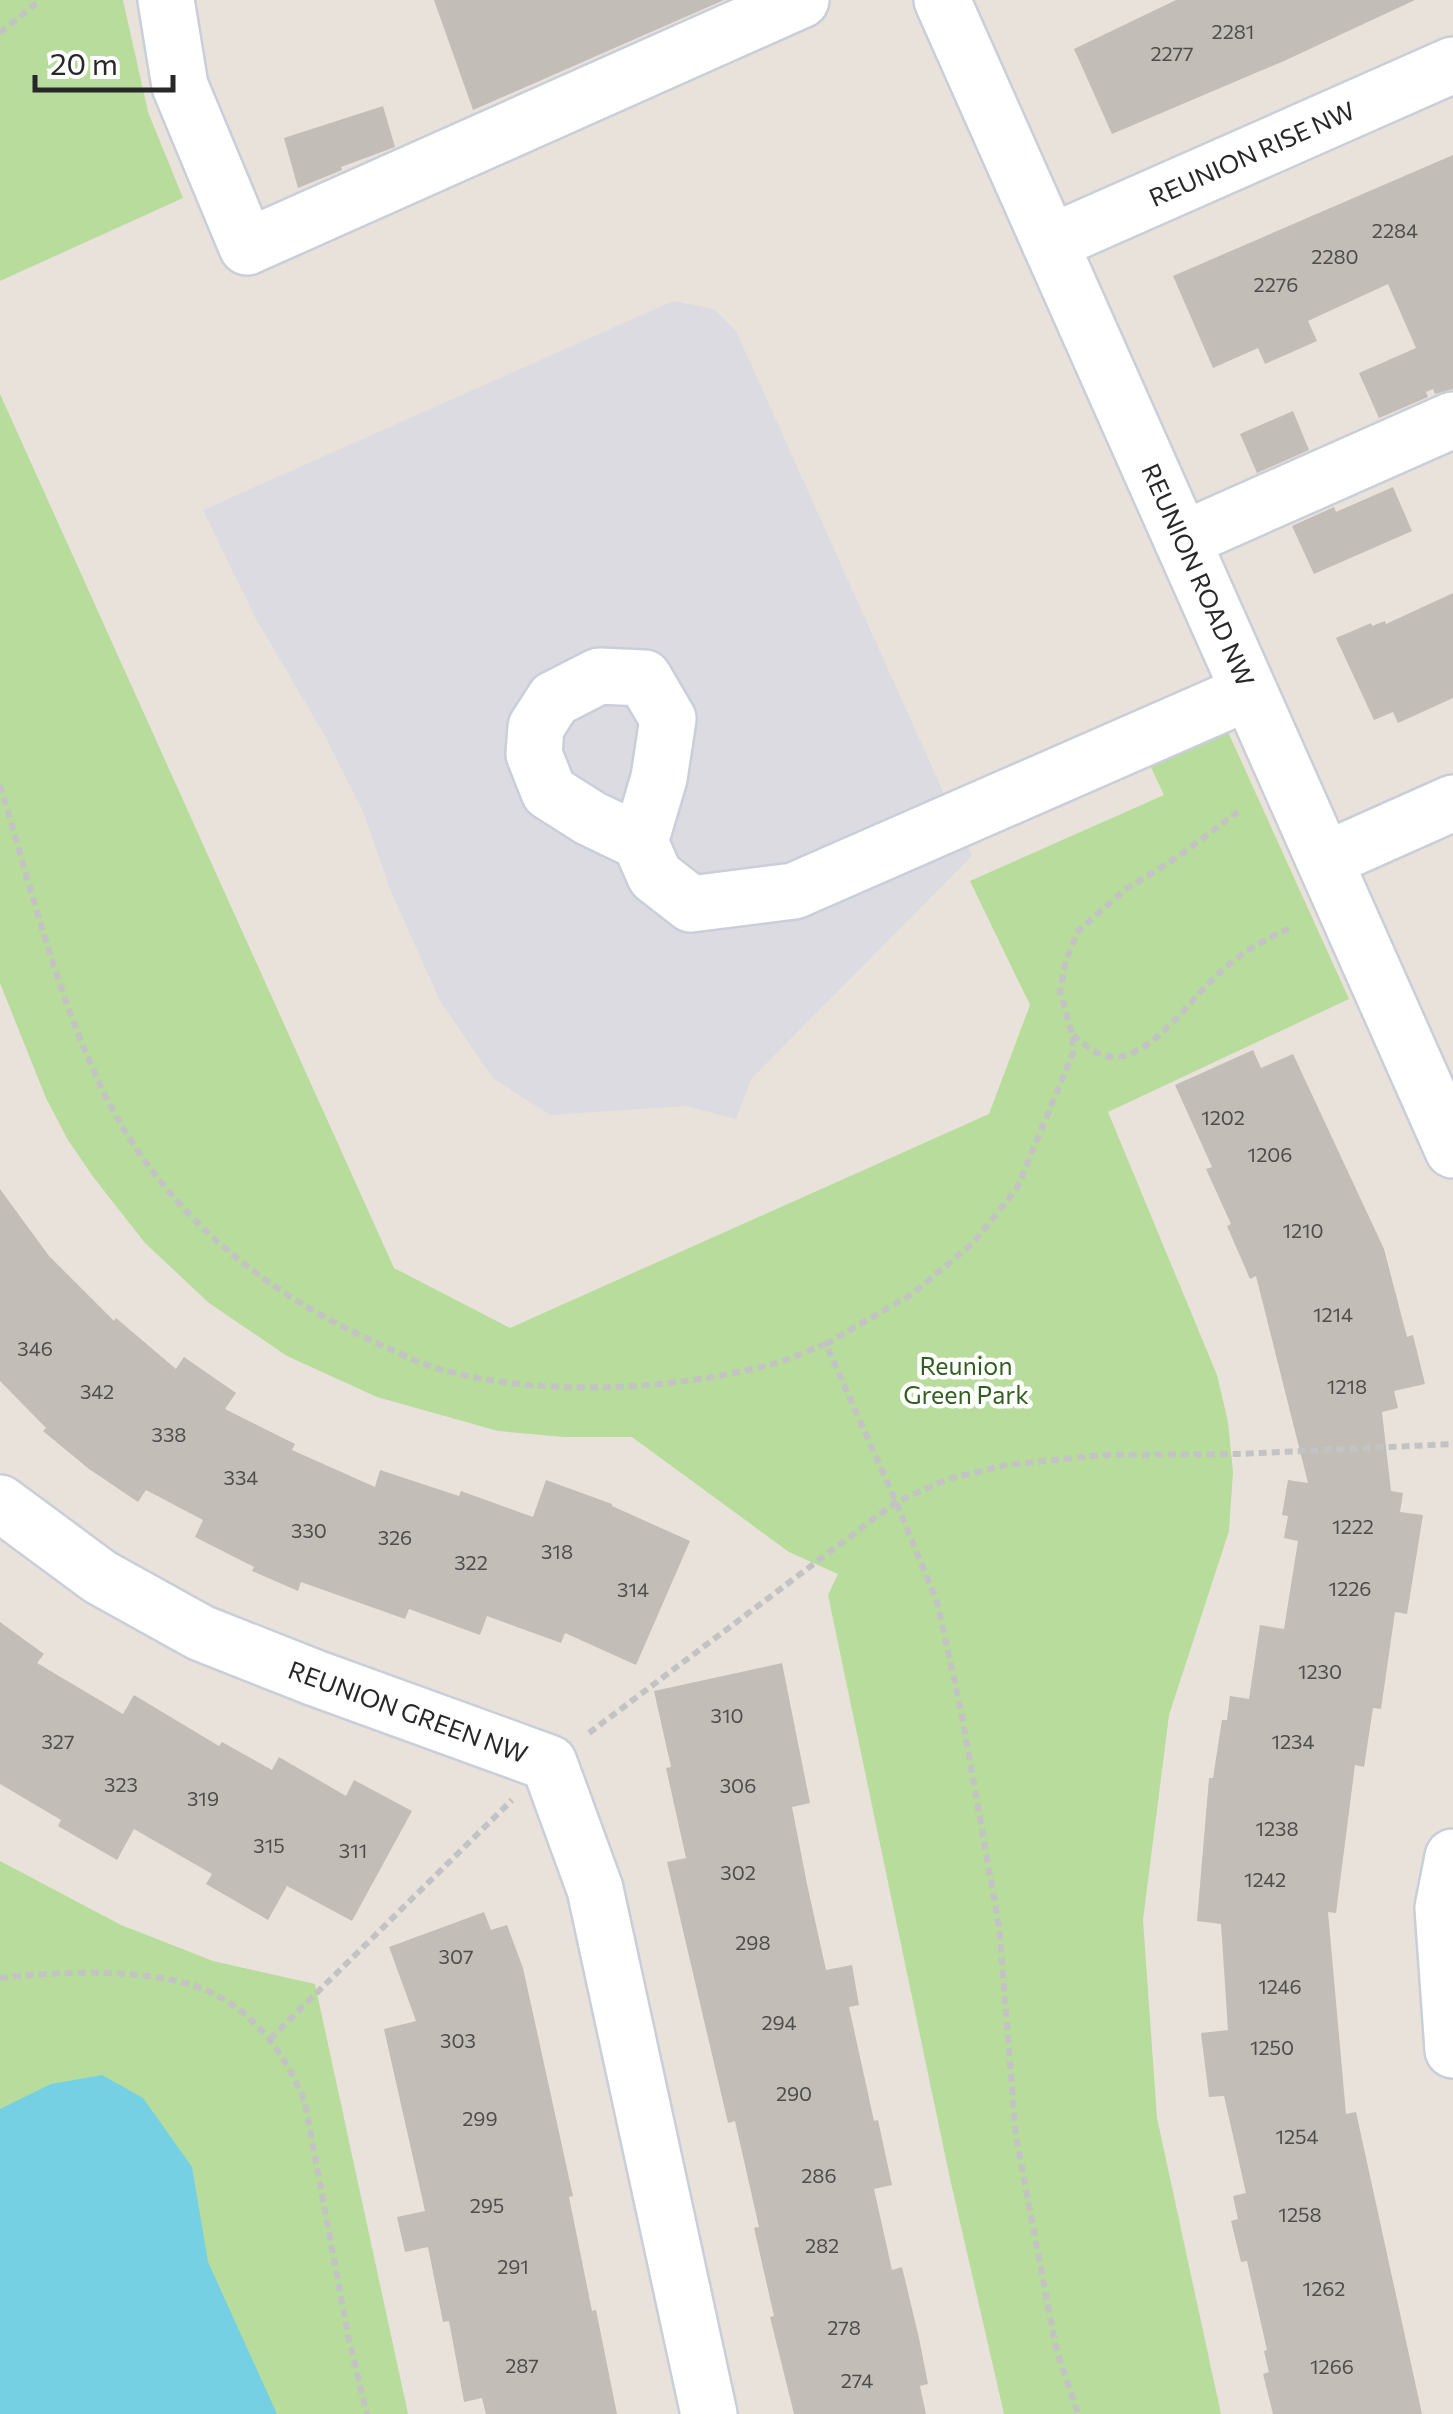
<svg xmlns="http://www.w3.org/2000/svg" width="1453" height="2414" font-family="Commissioner,sans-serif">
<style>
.industrial{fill:#dcdbe2}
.green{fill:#b7dc9b}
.water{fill:#75d0e4}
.building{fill:#c2bdb6}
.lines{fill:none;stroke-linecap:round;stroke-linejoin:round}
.minor-casing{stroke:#c9ced9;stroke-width:60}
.path{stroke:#c3c3c3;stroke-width:6;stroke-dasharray:8 5;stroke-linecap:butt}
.minor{stroke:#fff;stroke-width:55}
.labels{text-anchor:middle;stroke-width:9;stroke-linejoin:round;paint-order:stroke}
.number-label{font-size:20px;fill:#4e4d4c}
.street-label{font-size:25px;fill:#282828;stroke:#fff}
.park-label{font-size:25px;fill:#325e1f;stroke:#fff}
</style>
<rect width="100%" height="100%" fill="#e9e2db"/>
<polygon class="industrial" points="673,301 714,309 736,331 972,856 751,1079 736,1119 686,1106 550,1115 493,1078 440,1001 390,889 363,811 321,729 256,619 203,510"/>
<g class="green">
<polygon points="0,0 123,0 148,112 183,198 0,281"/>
<polygon points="0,394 394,1268 510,1328 989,1114 1030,1005 970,881 1164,795 1150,765 1228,732 1349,999 1108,1112 1217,1375 1228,1422 1233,1472 1229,1531 1169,1715 1143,1920 1157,2118 1221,2414 1004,2414 949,2174 828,1595 838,1574 789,1552 632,1437 564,1437 498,1431 377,1397 287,1356 209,1303 145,1243 94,1178 68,1140 46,1098 0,983"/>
<polygon points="0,1861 121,1925 213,1961 315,1984 408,2414 0,2414"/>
</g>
<polygon class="water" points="102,2075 143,2098 192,2167 208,2262 277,2414 0,2414 0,2109 51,2084"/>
<g class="building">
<polygon points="434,0 724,0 473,110"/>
<polygon points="1176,0 1415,0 1284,61 1112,134 1074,49"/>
<polygon points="383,106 395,147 341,167 342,170 298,188 284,138"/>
<polygon points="1453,155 1453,389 1435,394 1433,389 1426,392 1428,397 1379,418 1359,373 1416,348 1388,284 1308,321 1317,341 1265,364 1258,348 1213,368 1173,276"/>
<polygon points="1293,411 1309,450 1257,473 1240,434"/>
<polygon points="1393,487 1412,531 1314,574 1292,526 1334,507 1336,512"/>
<polygon points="1453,593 1453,698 1398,723 1393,712 1374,720 1336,638 1371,623 1372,626 1385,621 1386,624"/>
<polygon points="1253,1050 1261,1068 1293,1054 1384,1249 1407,1337 1413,1335 1425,1384 1394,1391 1398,1408 1382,1412 1391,1491 1403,1493 1400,1512 1423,1515 1407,1614 1395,1612 1381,1709 1373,1708 1364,1767 1355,1765 1336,1913 1328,1912 1346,2114 1356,2112 1422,2414 1273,2414 1263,2374 1269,2372 1264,2351 1267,2350 1247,2261 1241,2262 1231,2221 1238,2219 1233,2196 1246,2193 1224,2096 1209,2097 1201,2033 1228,2030 1221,1924 1197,1921 1209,1778 1213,1778 1222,1720 1227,1720 1230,1696 1249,1699 1260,1625 1284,1629 1298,1541 1284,1538 1288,1516 1282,1515 1288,1480 1308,1483 1256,1276 1250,1279 1227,1226 1231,1224 1206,1169 1212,1167 1175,1085"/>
<polygon points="0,1189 49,1256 114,1321 116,1318 176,1369 184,1357 236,1393 225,1409 295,1444 292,1450 375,1487 380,1470 459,1496 461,1491 533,1517 546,1480 612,1504 612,1506 690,1541 636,1665 565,1633 561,1643 487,1616 480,1635 409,1609 405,1619 301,1582 298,1591 252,1571 254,1567 195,1537 203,1520 146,1490 138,1502 89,1469 43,1431 46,1428 0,1381"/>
<polygon points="0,1622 44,1654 37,1663 123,1714 134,1695 219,1746 222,1742 272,1770 279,1757 346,1796 354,1780 412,1811 352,1921 287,1886 268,1920 206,1884 212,1874 134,1829 117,1860 58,1826 61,1820 0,1784"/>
<polygon points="782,1663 810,1803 792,1807 807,1884 826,1970 852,1965 859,2005 849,2007 874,2121 878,2120 892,2185 874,2189 892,2270 902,2267 919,2338 928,2384 920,2386 926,2414 794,2414 770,2317 774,2316 754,2228 759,2227 735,2121 728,2123 667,1862 686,1858 666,1768 671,1767 654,1691"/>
<polygon points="484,1912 491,1930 507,1925 523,1968 573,2196 569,2197 592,2311 596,2310 617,2414 486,2414 482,2398 464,2402 449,2321 443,2322 428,2247 405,2252 397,2217 425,2211 384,2029 416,2021 389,1947"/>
</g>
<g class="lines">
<defs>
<g id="minor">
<polyline points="166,0 180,86 247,247 801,0"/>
<polyline points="942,0 1453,1150"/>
<polyline points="1050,243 1453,65"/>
<polyline points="1182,540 1453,420"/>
<polyline points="640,842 590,818 549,792 534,754 536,727 554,699 599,676 644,678 668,719 659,778 640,842 655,876 691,904 794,891 1249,692"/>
<polyline points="1325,860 1453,803"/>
<polyline points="0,1503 100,1577 201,1633 315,1678 549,1763 595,1889 709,2414"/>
<polyline points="1453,1857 1443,1908 1453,2050"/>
</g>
</defs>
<use href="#minor" class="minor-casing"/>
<g class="path">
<polyline points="0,33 40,0"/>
<path d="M 0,785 C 32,890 56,994 104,1093 C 161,1209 260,1291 377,1343 C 397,1352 418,1363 439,1369 C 539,1397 669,1391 769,1365 C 788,1360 807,1351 826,1344 L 896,1502 L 937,1602 L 961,1711 L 999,1926 L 1016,2137 L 1056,2348 L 1078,2414"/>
<path d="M 1073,1035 C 1083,1043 1093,1053 1106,1056 C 1145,1065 1186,1005 1211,981 C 1233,959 1260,940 1289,929"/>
<polyline points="826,1344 912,1294 973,1243 1017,1188 1073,1053 1072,1034 1060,992 1066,960 1078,931 1126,889 1176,858 1238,812"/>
<polyline points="589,1733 896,1502 948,1479 1006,1465 1102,1455 1238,1454 1453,1444"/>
<path d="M 0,1978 C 60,1971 167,1966 220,1997 C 261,2020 289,2061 305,2103 L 348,2335 L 367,2414"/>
<polyline points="270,2039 512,1800"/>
</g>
<use href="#minor" class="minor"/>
</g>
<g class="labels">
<g class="number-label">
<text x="1233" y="39">2281</text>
<text x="1172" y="61">2277</text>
<text x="1395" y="238">2284</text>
<text x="1335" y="264">2280</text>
<text x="1276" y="292">2276</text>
<text x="1223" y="1125">1202</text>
<text x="1270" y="1162">1206</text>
<text x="1303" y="1238">1210</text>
<text x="1333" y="1322">1214</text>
<text x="35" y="1356">346</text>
<text x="1347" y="1394">1218</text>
<text x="97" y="1399">342</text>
<text x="169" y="1442">338</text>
<text x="241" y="1485">334</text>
<text x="1353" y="1534">1222</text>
<text x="309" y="1538">330</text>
<text x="395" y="1545">326</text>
<text x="557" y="1559">318</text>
<text x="471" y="1570">322</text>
<text x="1350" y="1596">1226</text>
<text x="633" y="1597">314</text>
<text x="1320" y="1679">1230</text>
<text x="727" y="1723">310</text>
<text x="58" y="1749">327</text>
<text x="1293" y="1749">1234</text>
<text x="121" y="1792">323</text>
<text x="738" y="1793">306</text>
<text x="203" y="1806">319</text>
<text x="1277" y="1836">1238</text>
<text x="269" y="1853">315</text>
<text x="353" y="1858">311</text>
<text x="738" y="1880">302</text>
<text x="1265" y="1887">1242</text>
<text x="753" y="1950">298</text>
<text x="456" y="1964">307</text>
<text x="1280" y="1994">1246</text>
<text x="779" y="2030">294</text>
<text x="458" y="2048">303</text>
<text x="1272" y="2055">1250</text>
<text x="794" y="2101">290</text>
<text x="480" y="2126">299</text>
<text x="1297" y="2144">1254</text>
<text x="819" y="2183">286</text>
<text x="487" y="2213">295</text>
<text x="1300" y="2222">1258</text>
<text x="822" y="2253">282</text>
<text x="513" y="2274">291</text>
<text x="1324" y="2296">1262</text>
<text x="844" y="2335">278</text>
<text x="522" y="2373">287</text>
<text x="1332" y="2374">1266</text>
<text x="857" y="2388">274</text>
</g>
<g class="street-label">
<text transform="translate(1252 154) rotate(-24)" y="9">REUNION RISE NW</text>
<text transform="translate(1198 575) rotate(66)" y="9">REUNION ROAD NW</text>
<text transform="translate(408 1712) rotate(20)" y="9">REUNION GREEN NW</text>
</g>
<g class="park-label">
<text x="966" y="1375">Reunion<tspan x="966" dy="29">Green Park</tspan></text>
</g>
</g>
<path d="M35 75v15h138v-15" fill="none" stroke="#282828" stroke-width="5"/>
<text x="50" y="75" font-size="30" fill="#282828" stroke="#ffffff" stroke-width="8" paint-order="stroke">20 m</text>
</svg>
